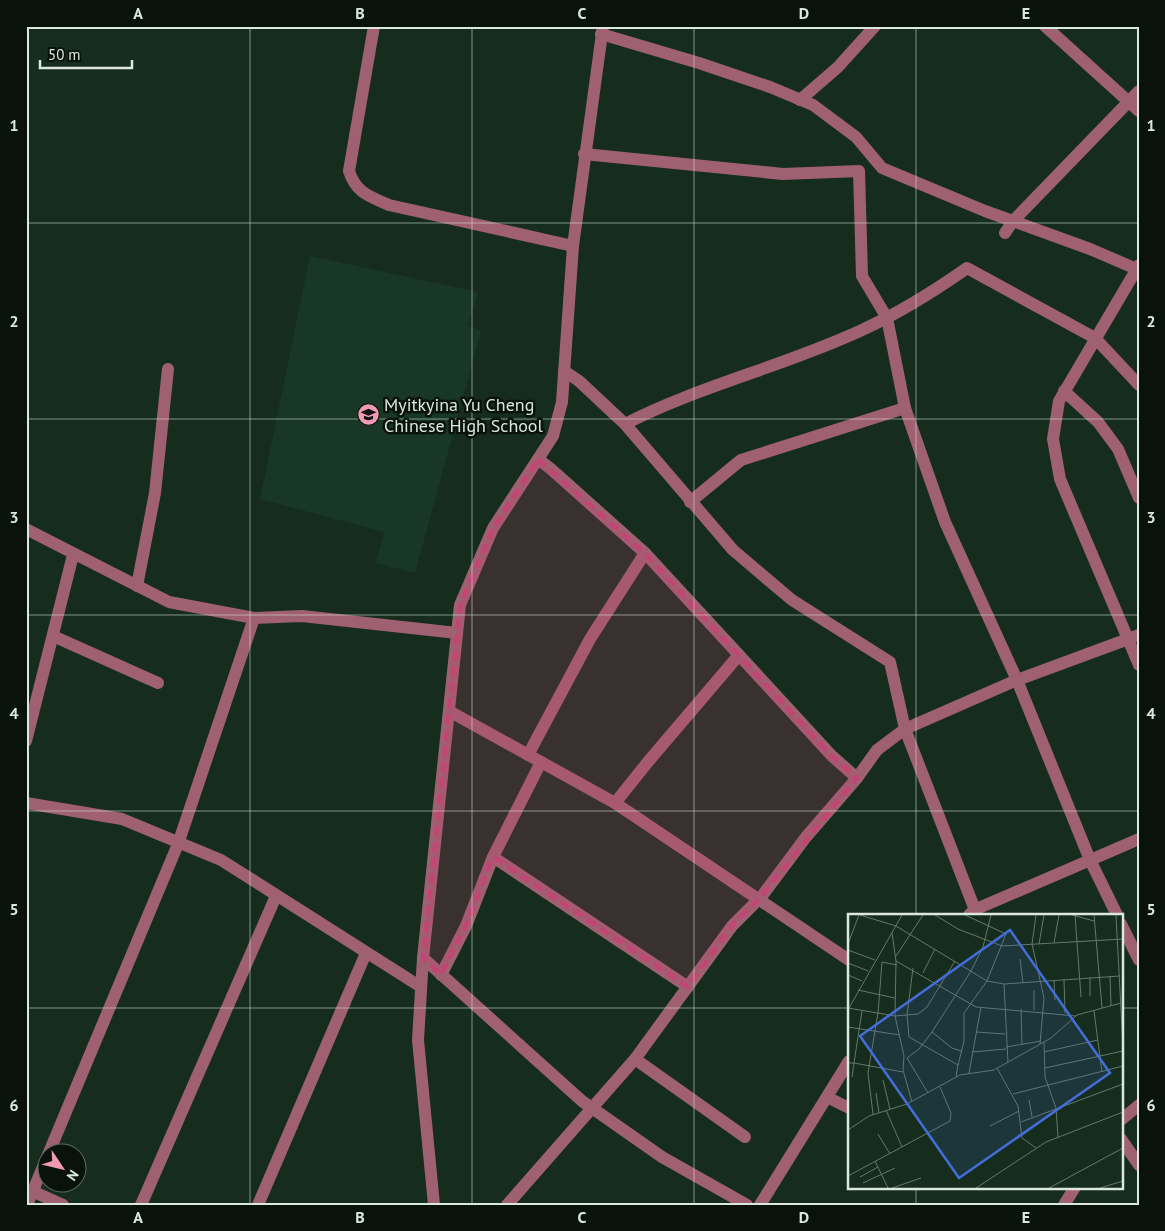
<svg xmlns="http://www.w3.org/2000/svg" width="1165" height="1231" font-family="'PT Sans',sans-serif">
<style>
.built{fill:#193725}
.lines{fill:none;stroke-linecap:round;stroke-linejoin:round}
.minor{stroke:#9f6072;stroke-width:12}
.marked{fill:#c74275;fill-opacity:0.2;stroke:#c74275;stroke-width:4;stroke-dasharray:10 6;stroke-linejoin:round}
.grid{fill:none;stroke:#dae8de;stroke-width:1;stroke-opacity:0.55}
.labels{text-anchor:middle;stroke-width:5;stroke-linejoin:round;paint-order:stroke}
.poi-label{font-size:18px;fill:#dae8de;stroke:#09130c;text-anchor:start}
.inset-road{fill:none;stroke:#64786b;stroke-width:1}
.view{fill:#436dd9;fill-opacity:0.15;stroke:#436dd9;stroke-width:2.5}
.inset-edge{fill:none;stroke:#dae8de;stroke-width:2.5}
.neatline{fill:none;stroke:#dae8de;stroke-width:2}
.grid-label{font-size:16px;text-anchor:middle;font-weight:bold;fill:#dae8de}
</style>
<rect width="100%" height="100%" fill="#162d1e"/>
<polygon class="built" points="310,256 478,292 468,326 481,331 415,573 376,563 384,532 260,499"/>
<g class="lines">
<g class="minor">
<path d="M 374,26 L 349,171 C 356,193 369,196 389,205 L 573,246"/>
<polyline points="1045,26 1139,111"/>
<polyline points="601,34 699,63 770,87 813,105 856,137 882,168 985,211 1090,249 1139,270"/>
<polyline points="800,100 838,67 875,26"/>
<polyline points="584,154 783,174 859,171 862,276 887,318 905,408 945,522 1017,680 1090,860 1117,915"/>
<polyline points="1005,233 1013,221 1139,91"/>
<polyline points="1139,265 1059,401 1053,439 1060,479 1139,665"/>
<path d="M 564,371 L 579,381 L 625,424 C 701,385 785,366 862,330 C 899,313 933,292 967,268 L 1095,338 L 1139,385"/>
<polyline points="1064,391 1098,422 1118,449 1139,498"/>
<polyline points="625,424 733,550 792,600 890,662 905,729 977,915"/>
<polyline points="538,459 551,469 645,553 832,756 857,778"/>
<polyline points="690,502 741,460 905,408"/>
<polyline points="26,529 169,602 254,618 302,616 457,633"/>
<polyline points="137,586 155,493 168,369"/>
<polyline points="53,636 158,683"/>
<polyline points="449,711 615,803 849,960"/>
<polyline points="26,741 73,555"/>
<polyline points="528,755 590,639 645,553"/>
<polyline points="26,803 122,819 221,860 421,987"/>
<polyline points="615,803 647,763 739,655"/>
<polyline points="493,857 688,987"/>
<polyline points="969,915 974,910 1139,839"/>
<polyline points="1121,924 1139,960"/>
<polyline points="423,958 582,1101 662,1157 747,1205"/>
<polyline points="441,975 466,926 493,857 541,762"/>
<polyline points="635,1059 745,1137"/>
<polyline points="827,1097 849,1108"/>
<polyline points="1121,1120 1139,1105"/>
<polyline points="1121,1139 1139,1165"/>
<polyline points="32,1191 63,1205"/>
<polyline points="27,1205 178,844 254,618"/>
<polyline points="141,1205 276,896"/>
<polyline points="258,1205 366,953"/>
<polyline points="434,1205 418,1040 423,958 460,605 493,528 553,436 562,402 573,246 603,26"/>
<polyline points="507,1205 635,1059 732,926 762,896 806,837 857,778 877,750 905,729 1017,680 1139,635"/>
<polyline points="760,1205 849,1061"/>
<polyline points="1064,1205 1075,1187"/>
</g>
</g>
<path class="marked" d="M 538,459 L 645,553 L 832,756 L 857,778 L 762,896 L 732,926 L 688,987 L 493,857 L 466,926 L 441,975 L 423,958 L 460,605 L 493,528 Z"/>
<path class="grid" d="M 250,26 L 250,1205M 472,26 L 472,1205M 694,26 L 694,1205M 916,26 L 916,915M 26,223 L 1139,223M 26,419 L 1139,419M 26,615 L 1139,615M 26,811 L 1139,811M 26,1008 L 849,1008M 1121,1008 L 1139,1008M 916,1187 L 916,1205"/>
<defs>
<symbol id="school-disc" viewBox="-11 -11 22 22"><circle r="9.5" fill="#f19ab3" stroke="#09130c"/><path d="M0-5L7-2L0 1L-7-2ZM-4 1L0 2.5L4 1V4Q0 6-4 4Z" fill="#111"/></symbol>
</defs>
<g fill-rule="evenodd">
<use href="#school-disc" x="356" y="402" width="25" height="25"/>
</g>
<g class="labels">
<g class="poi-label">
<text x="384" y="411">Myitkyina Yu Cheng<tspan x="384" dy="21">Chinese High School</tspan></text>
</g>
</g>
<g transform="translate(848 914)">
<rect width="275" height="275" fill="#162d1e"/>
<path class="inset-road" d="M 12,1 L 48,12 L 139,67 L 156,70 L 272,62M 87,1 L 110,15 L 154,32 L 275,25M 188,1 L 184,30 L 196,84 L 192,130M 224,1 L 246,7M 227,1 L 233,83M 246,1 L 254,94M 268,1 L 275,134M 44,19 L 48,47 L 47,102 L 56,142 L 55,156 L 64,188M 206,29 L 211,1M 0,30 L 11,1M 191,30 L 196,1M 0,36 L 27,46M 48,42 L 75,1M 172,45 L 175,69M 48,47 L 128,93 L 228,102M 34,48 L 49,51M 0,49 L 20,57M 65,54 L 59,101 L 61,123 L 110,151 L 108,163M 75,59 L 87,35M 0,61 L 14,67M 262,62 L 263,92M 242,63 L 242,82M 216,65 L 217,99M 206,67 L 207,86M 156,70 L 160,148M 10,76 L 47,84M 0,94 L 47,102 L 70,100 L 79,93 L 107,47M 1,94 L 54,1M 173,95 L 174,130M 186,96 L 186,76M 14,97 L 6,149 L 55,158M 246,97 L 254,158M 0,113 L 52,121M 84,118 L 104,134 L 113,137M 128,118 L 157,120M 196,128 L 197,163 L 208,194 L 210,223M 158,133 L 193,127M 124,138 L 158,135M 196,138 L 250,126M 0,149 L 6,149 L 4,163M 110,151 L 116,127 L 116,99 L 139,67 L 158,20 L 117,1M 149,154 L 170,192 L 174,224 L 188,234M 197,154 L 275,137M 121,159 L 133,93M 35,166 L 42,195M 28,179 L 31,199M 80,179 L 59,144 L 71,135 L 84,118 L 123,57 L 135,33 L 143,1M 165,180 L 275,152M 181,186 L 184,203M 38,196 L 54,233M 25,200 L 20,159 L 30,99 L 34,48M 173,208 L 275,170M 142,212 L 171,197M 0,216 L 21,202 L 59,190 L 112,161 L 146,156 L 203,124 L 229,101 L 273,89M 30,220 L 42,240M 27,247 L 40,274M 0,262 L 102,207 L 103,199 L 92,173M 12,263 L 30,253M 15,269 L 47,254M 44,274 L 73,264M 128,274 L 198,228 L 275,198M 201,274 L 275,234M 252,274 L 275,267"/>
<path class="view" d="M 162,16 L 262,159 L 111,264 L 12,122 Z"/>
<rect width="275" height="275" class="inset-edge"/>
</g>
<rect width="1165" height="1231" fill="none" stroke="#09130c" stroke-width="55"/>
<g transform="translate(62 1168) rotate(125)"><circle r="24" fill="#09130c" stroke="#5d6860"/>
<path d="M0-4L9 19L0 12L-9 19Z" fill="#f19ab3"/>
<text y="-8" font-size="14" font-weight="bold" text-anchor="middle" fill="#dae8de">N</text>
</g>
<path d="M40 60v8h92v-8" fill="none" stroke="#dae8de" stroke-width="2.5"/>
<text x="48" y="60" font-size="15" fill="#dae8de" stroke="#09130c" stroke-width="4" paint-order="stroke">50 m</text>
<rect x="28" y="28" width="1110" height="1176" class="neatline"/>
<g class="grid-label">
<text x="138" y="19">A</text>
<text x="360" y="19">B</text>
<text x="582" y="19">C</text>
<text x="804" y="19">D</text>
<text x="1026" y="19">E</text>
<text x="14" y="131">1</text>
<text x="1151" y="131">1</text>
<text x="14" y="327">2</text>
<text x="1151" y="327">2</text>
<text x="14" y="523">3</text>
<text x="1151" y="523">3</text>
<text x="14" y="719">4</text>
<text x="1151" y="719">4</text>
<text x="14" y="915">5</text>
<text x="1151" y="915">5</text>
<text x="14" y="1111">6</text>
<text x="1151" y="1111">6</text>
<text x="138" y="1223">A</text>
<text x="360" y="1223">B</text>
<text x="582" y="1223">C</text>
<text x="804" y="1223">D</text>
<text x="1026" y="1223">E</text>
</g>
</svg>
